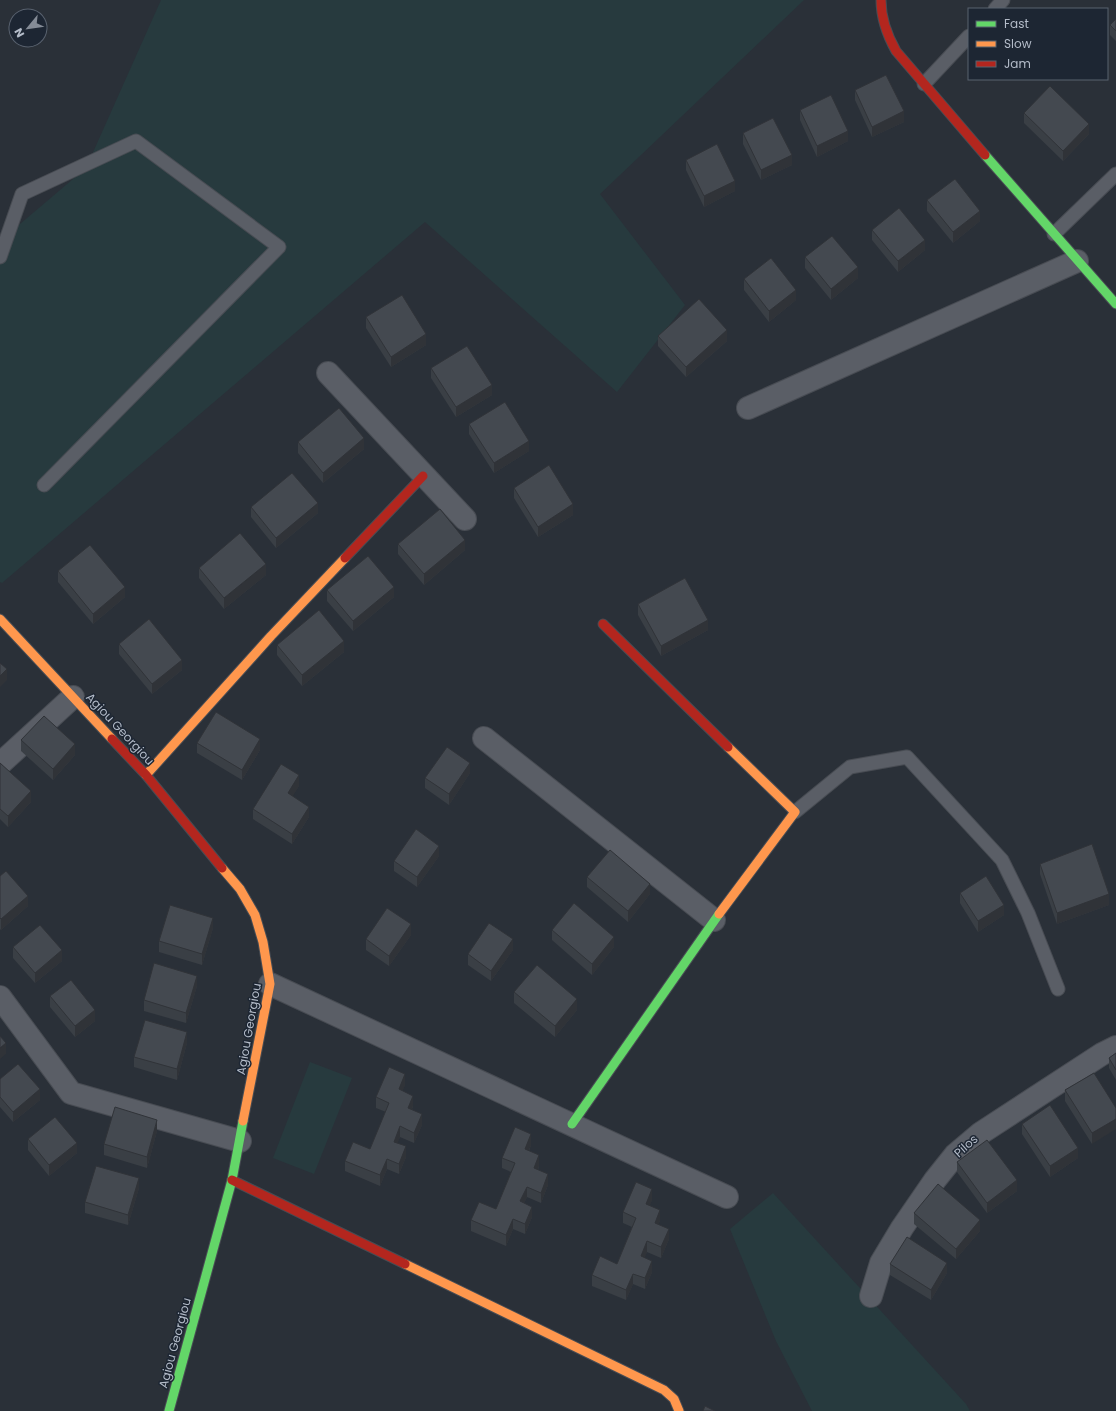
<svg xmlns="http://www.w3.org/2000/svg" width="1116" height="1411" font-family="Poppins,sans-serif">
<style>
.green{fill:#273a3e}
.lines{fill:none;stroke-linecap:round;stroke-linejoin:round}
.lane-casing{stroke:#484c53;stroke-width:15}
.street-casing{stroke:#484c53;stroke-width:24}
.fast-casing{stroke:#484c53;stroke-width:11}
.slow-casing{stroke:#484c53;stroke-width:11}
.jam-casing{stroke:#484c53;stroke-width:11}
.lane{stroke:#5a5e66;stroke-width:13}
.street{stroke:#5a5e66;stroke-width:22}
.fast{stroke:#63d668;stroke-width:9}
.slow{stroke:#ff974d;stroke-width:9}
.jam{stroke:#b3261e;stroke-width:9}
.wall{fill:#3a3f45}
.shaded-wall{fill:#303338}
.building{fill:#444950;stroke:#303338}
.labels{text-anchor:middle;stroke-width:3;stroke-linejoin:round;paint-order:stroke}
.street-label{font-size:12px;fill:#b4bcc9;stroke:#1d2633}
</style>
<rect width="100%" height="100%" fill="#2a3038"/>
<g class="green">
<polygon points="161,0 804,0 600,194 685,305 617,392 425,222 2,583 0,582 0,241 86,168"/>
<polygon points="310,1062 352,1078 314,1174 273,1158"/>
<polygon points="773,1193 966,1404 970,1411 812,1411 776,1341 730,1229"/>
</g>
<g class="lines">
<defs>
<g id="lane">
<polyline points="995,9 1003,0"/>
<polyline points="924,84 969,36"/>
<polyline points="1054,234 1116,174"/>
<polyline points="0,257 22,194 136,141 279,247 44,485"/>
<polyline points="795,812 850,767 907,757 1002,860 1028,913 1058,989"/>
</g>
<g id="street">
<polyline points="328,373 465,519"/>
<polyline points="748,408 1077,261"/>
<polyline points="484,738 714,920"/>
<polyline points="0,764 73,697"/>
<polyline points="270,984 727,1197"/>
<polyline points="0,997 71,1093 240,1141"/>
<polyline points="871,1296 881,1263 902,1228 935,1180 955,1155 981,1133 1102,1054 1116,1047"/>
</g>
<g id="fast">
<polyline points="985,155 1116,304"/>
<polyline points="572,1124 719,914"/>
<polyline points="169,1411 232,1180 243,1121"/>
</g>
<g id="slow">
<polyline points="0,619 112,739"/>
<polyline points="146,775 271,636 345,558"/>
<polyline points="222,868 240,889 255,915 263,942 270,984 243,1121"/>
<polyline points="719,914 795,812 728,747"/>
<polyline points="405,1264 664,1390 674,1399 679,1411"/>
</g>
<g id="jam">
<path d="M 881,0 C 881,19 887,35 896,51 L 985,155"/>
<polyline points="345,558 423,476"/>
<polyline points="603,624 728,747"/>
<polyline points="112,739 146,775 222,868"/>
<polyline points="232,1180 405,1264"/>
</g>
</defs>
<use href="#lane" class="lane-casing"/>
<use href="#street" class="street-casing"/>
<use href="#fast" class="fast-casing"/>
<use href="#slow" class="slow-casing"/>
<use href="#jam" class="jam-casing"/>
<use href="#lane" class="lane"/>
<use href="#street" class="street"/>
<use href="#fast" class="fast"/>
<use href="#slow" class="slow"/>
<use href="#jam" class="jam"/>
</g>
<g class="wall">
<polygon points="1116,19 1116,41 1110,35 1110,25"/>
<polygon points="855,90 904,122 872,137 855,100"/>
<polygon points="800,110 848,141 817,157 800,120"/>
<polygon points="1024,113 1089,134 1063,161 1024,123"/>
<polygon points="743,133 792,165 761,180 743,144"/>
<polygon points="686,160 735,191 704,207 686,170"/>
<polygon points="927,200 980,221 953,243 927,211"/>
<polygon points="872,230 925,250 898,272 872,240"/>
<polygon points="805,257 858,278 831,300 805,268"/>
<polygon points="744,279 796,300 769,322 744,290"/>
<polygon points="366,317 426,345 391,367 366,328"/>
<polygon points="658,336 727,341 686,377 658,346"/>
<polygon points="431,368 492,395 456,417 431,378"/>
<polygon points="469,424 529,451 494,473 469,434"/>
<polygon points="298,442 364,449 323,483 298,453"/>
<polygon points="514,488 573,515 538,537 514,498"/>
<polygon points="251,507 318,513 276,548 251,517"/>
<polygon points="398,544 465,550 424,585 398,554"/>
<polygon points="199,568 266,575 224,609 199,578"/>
<polygon points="58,571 125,597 93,624 58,582"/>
<polygon points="327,590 394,597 353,631 327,601"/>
<polygon points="638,604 708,630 661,656 638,615"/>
<polygon points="119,644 182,670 152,694 119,654"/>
<polygon points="277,645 344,652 302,686 277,655"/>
<polygon points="21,740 75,755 53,780 21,751"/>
<polygon points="197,743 260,750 242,780 197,753"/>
<polygon points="0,763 31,802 8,827 0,819"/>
<polygon points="470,773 449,805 425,788 425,778"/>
<polygon points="299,786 292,796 309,817 292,844 253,819 253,809"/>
<polygon points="439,856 417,887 394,871 394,861"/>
<polygon points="1040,864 1109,905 1057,924 1040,874"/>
<polygon points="0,876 28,906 1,930 0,929"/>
<polygon points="587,877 650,894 628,922 587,887"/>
<polygon points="960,893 1004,915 978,932 960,903"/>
<polygon points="213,928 202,965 159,952 159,941"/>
<polygon points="552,930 614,947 592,975 552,940"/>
<polygon points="411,935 389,966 366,950 366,939"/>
<polygon points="13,947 62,961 35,983 13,958"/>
<polygon points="513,950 491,981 468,965 468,954"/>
<polygon points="197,986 186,1023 144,1011 144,1000"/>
<polygon points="514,992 577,1010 555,1037 514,1003"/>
<polygon points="50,996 95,1021 75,1037 50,1007"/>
<polygon points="187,1043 177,1080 134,1067 134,1057"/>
<polygon points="1116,1053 1116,1080 1109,1068 1109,1058"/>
<polygon points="1094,1073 1092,1144 1065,1101 1065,1090"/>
<polygon points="0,1079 40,1100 13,1122 0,1107"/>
<polygon points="405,1085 402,1091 413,1106 412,1109 422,1125 414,1143 400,1137 397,1143 406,1157 399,1174 387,1169 380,1186 345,1171 345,1161 370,1149 386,1112 376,1108 376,1097"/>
<polygon points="1022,1124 1078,1158 1050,1177 1022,1134"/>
<polygon points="157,1131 147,1168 104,1155 104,1144"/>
<polygon points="28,1139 77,1153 49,1176 28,1150"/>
<polygon points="531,1145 529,1151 539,1166 538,1170 548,1185 541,1203 527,1197 524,1203 532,1217 525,1234 513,1229 506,1246 471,1231 471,1220 496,1209 511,1172 502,1168 502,1158"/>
<polygon points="957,1162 1017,1191 987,1213 957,1172"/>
<polygon points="139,1188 128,1225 85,1213 85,1202"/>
<polygon points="652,1200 649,1206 660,1221 658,1224 669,1239 661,1258 647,1252 644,1258 652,1272 645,1289 633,1284 626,1300 592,1286 592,1275 617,1264 632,1227 623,1223 623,1212"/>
<polygon points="914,1213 980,1231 956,1259 914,1224"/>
<polygon points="890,1264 947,1273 931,1300 890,1275"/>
</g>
<g class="shaded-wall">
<polygon points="904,111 904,122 872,137 872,127"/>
<polygon points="1089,124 1089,134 1063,161 1063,151"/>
<polygon points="848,131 848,141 817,157 817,146"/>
<polygon points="792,155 792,165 761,180 761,170"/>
<polygon points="735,181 735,191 704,207 704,196"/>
<polygon points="980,211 980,221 953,243 953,232"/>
<polygon points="925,240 925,250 898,272 898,261"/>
<polygon points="858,267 858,278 831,300 831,289"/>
<polygon points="796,290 796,300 769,322 769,311"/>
<polygon points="727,330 727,341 686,377 686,367"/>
<polygon points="426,334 426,345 391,367 391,357"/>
<polygon points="492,385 492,395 456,417 456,407"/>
<polygon points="364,438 364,449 323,483 323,473"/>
<polygon points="529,441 529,451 494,473 494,463"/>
<polygon points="318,503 318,513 276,548 276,538"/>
<polygon points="573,504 573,515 538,537 538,527"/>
<polygon points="465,540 465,550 424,585 424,574"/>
<polygon points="266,564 266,575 224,609 224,598"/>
<polygon points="125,587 125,597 93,624 93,614"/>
<polygon points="394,587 394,597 353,631 353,621"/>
<polygon points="708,620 708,630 661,656 661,646"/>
<polygon points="344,641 344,652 302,686 302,675"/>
<polygon points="182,660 182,670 152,694 152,684"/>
<polygon points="7,669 7,680 0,687 0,676"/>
<polygon points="260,739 260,750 242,780 242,770"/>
<polygon points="75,744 75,755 53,780 53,769"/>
<polygon points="470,763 470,773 449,805 449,794"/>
<polygon points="299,775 299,786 288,804 288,793"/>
<polygon points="31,791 31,802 8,827 8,816"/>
<polygon points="309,807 309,817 292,844 292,834"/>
<polygon points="439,846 439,856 417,887 417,877"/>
<polygon points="650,884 650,894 628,922 628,911"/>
<polygon points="1109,894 1109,905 1057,924 1057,913"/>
<polygon points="28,896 28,906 1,930 1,919"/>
<polygon points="1004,905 1004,915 978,932 978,921"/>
<polygon points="213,918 213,928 202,965 202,954"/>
<polygon points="411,924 411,935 389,966 389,956"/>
<polygon points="614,937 614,947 592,975 592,964"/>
<polygon points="513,939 513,950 491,981 491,971"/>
<polygon points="62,950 62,961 35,983 35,973"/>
<polygon points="197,976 197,986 186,1023 186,1013"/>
<polygon points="577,999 577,1010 555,1037 555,1026"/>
<polygon points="95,1010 95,1021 75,1037 75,1026"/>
<polygon points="187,1032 187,1043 177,1080 177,1069"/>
<polygon points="6,1043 6,1054 0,1059 0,1048"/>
<polygon points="405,1074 405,1085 399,1100 399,1089"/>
<polygon points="40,1089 40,1100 13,1122 13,1112"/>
<polygon points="413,1096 413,1106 408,1118 408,1108"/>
<polygon points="422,1114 422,1125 414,1143 414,1133"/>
<polygon points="1116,1119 1116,1129 1092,1144 1092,1133"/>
<polygon points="157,1120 157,1131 147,1168 147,1157"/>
<polygon points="400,1126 400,1137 394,1152 394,1142"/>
<polygon points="531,1134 531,1145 525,1160 525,1149"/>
<polygon points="77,1143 77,1153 49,1176 49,1165"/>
<polygon points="406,1146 406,1157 399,1174 399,1164"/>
<polygon points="1078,1148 1078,1158 1050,1177 1050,1166"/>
<polygon points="539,1155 539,1166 534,1179 534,1168"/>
<polygon points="387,1159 387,1169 380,1186 380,1175"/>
<polygon points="548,1174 548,1185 541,1203 541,1193"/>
<polygon points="139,1178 139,1188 128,1225 128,1215"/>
<polygon points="1017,1180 1017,1191 987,1213 987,1203"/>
<polygon points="527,1187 527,1197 520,1212 520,1201"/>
<polygon points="652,1189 652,1200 646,1215 646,1204"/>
<polygon points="532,1207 532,1217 525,1234 525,1224"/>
<polygon points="660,1210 660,1221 655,1233 655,1223"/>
<polygon points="513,1219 513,1229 506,1246 506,1235"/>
<polygon points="980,1220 980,1231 956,1259 956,1249"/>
<polygon points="669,1229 669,1239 661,1258 661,1247"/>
<polygon points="647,1241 647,1252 641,1267 641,1256"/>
<polygon points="652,1261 652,1272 645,1289 645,1278"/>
<polygon points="947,1263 947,1273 931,1300 931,1290"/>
<polygon points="633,1274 633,1284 626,1300 626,1290"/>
</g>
<g class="building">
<polygon points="1116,19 1116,31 1110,25"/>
<polygon points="886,75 904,111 872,127 855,90"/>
<polygon points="1050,86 1089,124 1063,151 1024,113"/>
<polygon points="831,95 848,131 817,146 800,110"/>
<polygon points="773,118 792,155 761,170 743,133"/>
<polygon points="717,144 735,181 704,196 686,160"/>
<polygon points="955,179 980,211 953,232 927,200"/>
<polygon points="899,208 925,240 898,261 872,230"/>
<polygon points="832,236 858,267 831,289 805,257"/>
<polygon points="771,258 796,290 769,311 744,279"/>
<polygon points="402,295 426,334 391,357 366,317"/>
<polygon points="699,299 727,330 686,367 658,336"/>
<polygon points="467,346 492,385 456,407 431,368"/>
<polygon points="505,402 529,441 494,463 469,424"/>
<polygon points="339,408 364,438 323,473 298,442"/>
<polygon points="549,465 573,504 538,527 514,488"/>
<polygon points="292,473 318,503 276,538 251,507"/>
<polygon points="440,509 465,540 424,574 398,544"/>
<polygon points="240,533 266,564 224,598 199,568"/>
<polygon points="90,545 125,587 93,614 58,571"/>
<polygon points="368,556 394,587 353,621 327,590"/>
<polygon points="685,578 708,620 661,646 638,604"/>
<polygon points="319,610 344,641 302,675 277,645"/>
<polygon points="149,619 182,660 152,684 119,644"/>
<polygon points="0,663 7,669 0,676"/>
<polygon points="216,712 260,739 242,770 197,743"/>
<polygon points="44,716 75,744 53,769 21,740"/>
<polygon points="447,747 470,763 449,794 425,778"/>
<polygon points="0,763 31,791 8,816 0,809"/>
<polygon points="281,764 299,775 288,793 309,807 292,834 253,809"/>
<polygon points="416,829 439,846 417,877 394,861"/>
<polygon points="1092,844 1109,894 1057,913 1040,864"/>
<polygon points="610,850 650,884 628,911 587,877"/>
<polygon points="6,871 28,896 1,919 0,918 0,876"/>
<polygon points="986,876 1004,905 978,921 960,893"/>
<polygon points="574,903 614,937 592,964 552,930"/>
<polygon points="170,905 213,918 202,954 159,941"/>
<polygon points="387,908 411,924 389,956 366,939"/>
<polygon points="489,923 513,939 491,971 468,954"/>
<polygon points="40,925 62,950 35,973 13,947"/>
<polygon points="154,963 197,976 186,1013 144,1000"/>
<polygon points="537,965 577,999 555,1026 514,992"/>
<polygon points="71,980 95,1010 75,1026 50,996"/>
<polygon points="145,1020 187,1032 177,1069 134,1057"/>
<polygon points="0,1036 6,1043 0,1048"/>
<polygon points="1116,1053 1116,1070 1109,1058"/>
<polygon points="18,1064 40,1089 13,1112 0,1097 0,1079"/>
<polygon points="389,1067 405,1074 399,1089 413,1096 408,1108 422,1114 414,1133 400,1126 394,1142 406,1146 399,1164 387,1159 380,1175 345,1161 353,1142 370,1149 389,1103 376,1097"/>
<polygon points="1094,1073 1116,1108 1116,1119 1092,1133 1065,1090"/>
<polygon points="1050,1105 1078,1148 1050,1166 1022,1124"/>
<polygon points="115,1107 157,1120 147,1157 104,1144"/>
<polygon points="55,1117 77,1143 49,1165 28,1139"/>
<polygon points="515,1127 531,1134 525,1149 539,1155 534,1168 548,1174 541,1193 527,1187 520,1201 532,1207 525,1224 513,1219 506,1235 471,1220 479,1202 496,1209 515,1163 502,1158"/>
<polygon points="987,1140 1017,1180 987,1203 957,1162"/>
<polygon points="96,1166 139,1178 128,1215 85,1202"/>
<polygon points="636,1182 652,1189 646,1204 660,1210 655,1223 669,1229 661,1247 647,1241 641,1256 652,1261 645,1278 633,1274 626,1290 592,1275 600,1256 617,1264 636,1218 623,1212"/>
<polygon points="938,1184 980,1220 956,1249 914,1213"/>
<polygon points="907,1237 947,1263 931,1290 890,1264"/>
<polygon points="705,1406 715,1411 703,1411"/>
</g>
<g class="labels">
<g class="street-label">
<text transform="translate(120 729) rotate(47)" y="4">Agiou Georgiou</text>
<text transform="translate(249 1029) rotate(-80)" y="4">Agiou Georgiou</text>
<text transform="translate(966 1146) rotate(-42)" y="4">Pilos</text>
<text transform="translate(175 1343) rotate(-75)" y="4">Agiou Georgiou</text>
</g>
</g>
<rect x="968" y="8" width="140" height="72" fill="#1d2633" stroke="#59626f"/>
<rect x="976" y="21" width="20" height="6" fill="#63d668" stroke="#59626f"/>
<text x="1004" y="28" font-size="12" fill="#b4bcc9">Fast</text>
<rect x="976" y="41" width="20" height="6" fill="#ff974d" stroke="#59626f"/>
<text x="1004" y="48" font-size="12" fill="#b4bcc9">Slow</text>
<rect x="976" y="61" width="20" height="6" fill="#b3261e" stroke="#59626f"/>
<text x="1004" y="68" font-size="12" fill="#b4bcc9">Jam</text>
<g transform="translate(28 28) rotate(241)"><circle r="19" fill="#1d2633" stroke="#59626f"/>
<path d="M0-3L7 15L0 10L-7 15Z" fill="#848b96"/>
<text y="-6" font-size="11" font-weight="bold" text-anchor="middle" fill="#b4bcc9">N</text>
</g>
</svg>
